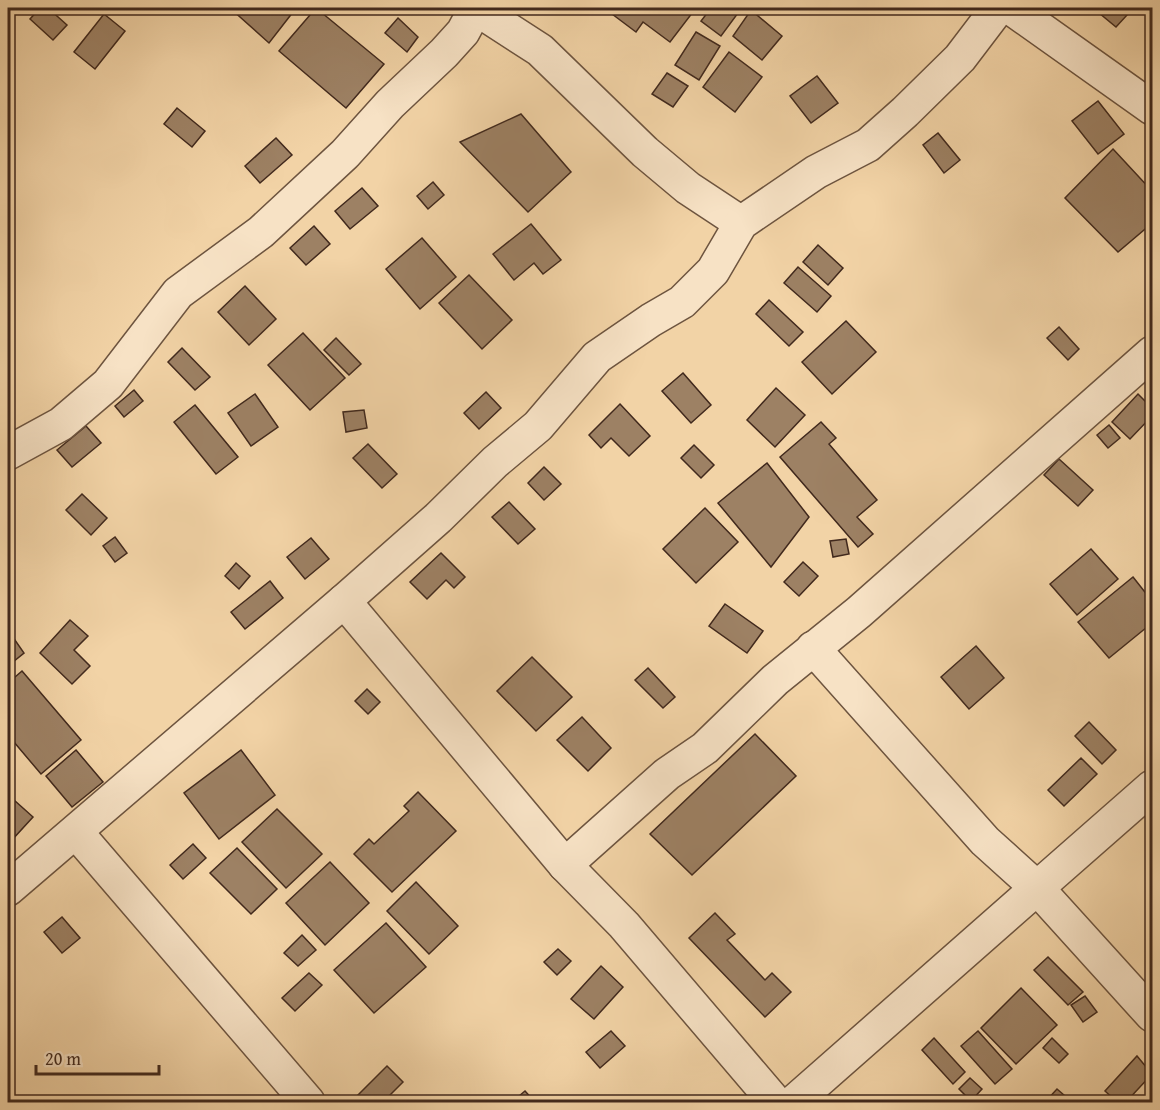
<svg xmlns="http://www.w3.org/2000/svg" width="1160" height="1110" font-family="'Gentium Book Plus',serif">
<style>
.building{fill:#9d8164;stroke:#41291d;stroke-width:1.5}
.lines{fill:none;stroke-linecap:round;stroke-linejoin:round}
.minor-casing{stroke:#6d543f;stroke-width:36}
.minor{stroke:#f7e2c5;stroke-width:33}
</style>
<rect width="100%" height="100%" fill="#f2d3a6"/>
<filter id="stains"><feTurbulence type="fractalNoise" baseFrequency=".00333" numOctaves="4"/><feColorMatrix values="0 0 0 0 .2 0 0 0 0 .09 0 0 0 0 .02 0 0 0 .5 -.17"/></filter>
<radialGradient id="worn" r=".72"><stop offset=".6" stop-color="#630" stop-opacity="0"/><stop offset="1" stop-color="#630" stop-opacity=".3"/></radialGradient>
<g class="building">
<polygon points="40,8 48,8 67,25 53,40 30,19"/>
<polygon points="288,8 293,12 269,43 231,9"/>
<polygon points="316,8 384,64 346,108 279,51"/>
<polygon points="611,8 696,8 670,42 643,22 636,32 608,11"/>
<polygon points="711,8 741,9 721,36 701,21"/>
<polygon points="1093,8 1119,8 1128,14 1116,27"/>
<polygon points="751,10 782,36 762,60 733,36"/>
<polygon points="104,14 125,31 95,69 74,52"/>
<polygon points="398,18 418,37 407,52 385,33"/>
<polygon points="696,32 720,46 699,80 675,65"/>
<polygon points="729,52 762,77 735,112 703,87"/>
<polygon points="667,73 688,86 673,107 652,94"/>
<polygon points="817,76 838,103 811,123 790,96"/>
<polygon points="1098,101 1124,134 1098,154 1072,121"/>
<polygon points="177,108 205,131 192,147 164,124"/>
<polygon points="521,114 571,172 528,212 460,142"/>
<polygon points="938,133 960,160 944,173 923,145"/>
<polygon points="276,138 292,155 260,183 245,166"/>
<polygon points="1113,149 1152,191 1152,203 1146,211 1151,224 1118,252 1065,198"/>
<polygon points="433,182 444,195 428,209 417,196"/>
<polygon points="362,188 378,206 350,229 335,211"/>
<polygon points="531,224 561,260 543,274 534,263 514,280 493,254"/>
<polygon points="314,226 330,244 306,265 290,248"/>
<polygon points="422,238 456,277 420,309 386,269"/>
<polygon points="818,245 843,268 828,285 803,262"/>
<polygon points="798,267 831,296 817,312 784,283"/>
<polygon points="469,275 512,320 482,349 439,303"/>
<polygon points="245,286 276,319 249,345 218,312"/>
<polygon points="769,300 803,332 789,346 756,314"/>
<polygon points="846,321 876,352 832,394 802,362"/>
<polygon points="1059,327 1079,349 1068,360 1047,338"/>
<polygon points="303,333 345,378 310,410 268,365"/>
<polygon points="336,338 361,364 349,375 324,350"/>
<polygon points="182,348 210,377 195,390 168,362"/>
<polygon points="683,373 711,405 691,423 662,391"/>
<polygon points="776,388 805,415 775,447 747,420"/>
<polygon points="134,390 143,401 124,417 115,406"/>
<polygon points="486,392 501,408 479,429 464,413"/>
<polygon points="255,394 278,427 251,446 228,413"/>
<polygon points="1138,394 1152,408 1152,416 1130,439 1112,422"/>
<polygon points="620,404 650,436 629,456 611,438 601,448 589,435"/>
<polygon points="195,405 238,457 216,474 174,422"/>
<polygon points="364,410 367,428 346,432 343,412"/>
<polygon points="821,422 836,438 829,444 877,500 857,517 873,534 858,547 780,457"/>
<polygon points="1109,425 1120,438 1108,448 1097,435"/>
<polygon points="86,426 101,443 72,467 57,450"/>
<polygon points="368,444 397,474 382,488 353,458"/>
<polygon points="694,445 714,465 701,478 681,458"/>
<polygon points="1059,459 1093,490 1078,506 1044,475"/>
<polygon points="767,463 809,517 771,567 718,503"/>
<polygon points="544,467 561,484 544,500 528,483"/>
<polygon points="82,494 107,518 91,535 66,510"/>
<polygon points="509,502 535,529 518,544 492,517"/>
<polygon points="705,508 738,542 696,583 663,549"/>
<polygon points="115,537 127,553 115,562 103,546"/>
<polygon points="311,538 329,559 305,579 287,557"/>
<polygon points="846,539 849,554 833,557 830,541"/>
<polygon points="1091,549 1118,579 1077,615 1050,584"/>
<polygon points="441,553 465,577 454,588 446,580 427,599 410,582"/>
<polygon points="803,562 818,576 799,596 784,582"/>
<polygon points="236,563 250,576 239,589 225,576"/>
<polygon points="1133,577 1152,601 1152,623 1109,658 1078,622"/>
<polygon points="270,581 283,598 245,629 231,612"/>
<polygon points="725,604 763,631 747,653 709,626"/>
<polygon points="70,620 88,636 74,650 90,666 72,684 40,653"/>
<polygon points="8,630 24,653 8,666"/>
<polygon points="976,646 1004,678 969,709 941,677"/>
<polygon points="532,657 572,697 536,731 497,691"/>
<polygon points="648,668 675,697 663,708 635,680"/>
<polygon points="22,671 81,740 41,774 8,735 8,683"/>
<polygon points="367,689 380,702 368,714 355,701"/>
<polygon points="582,717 611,748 588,771 557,740"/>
<polygon points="1089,722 1116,750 1102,764 1075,736"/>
<polygon points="755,734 796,776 692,875 650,834"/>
<polygon points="76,750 103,782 72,807 46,776"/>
<polygon points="241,750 275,795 219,839 184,793"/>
<polygon points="1081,758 1097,774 1064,806 1048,790"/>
<polygon points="418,792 456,831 392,892 354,854 369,839 374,844 409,811 404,806"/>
<polygon points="14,800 33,817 11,841 8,837 8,806"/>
<polygon points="277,809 322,854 286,888 242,842"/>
<polygon points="193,844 206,858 183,879 170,865"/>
<polygon points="237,848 277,889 251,914 210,873"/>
<polygon points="330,862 369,903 325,945 286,903"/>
<polygon points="416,882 458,926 429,954 387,911"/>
<polygon points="715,913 735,934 727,940 765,980 772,973 791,992 765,1017 689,938"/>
<polygon points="62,917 80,938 62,953 44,932"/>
<polygon points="386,923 426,967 374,1013 334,970"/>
<polygon points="302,935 316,950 298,966 284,953"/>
<polygon points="558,949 571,961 557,975 544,962"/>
<polygon points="1048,957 1083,992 1068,1005 1034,970"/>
<polygon points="601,966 623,987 594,1019 571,999"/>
<polygon points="309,973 322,985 295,1011 282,998"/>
<polygon points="1021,988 1057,1025 1016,1064 981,1028"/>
<polygon points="1085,996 1097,1012 1083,1022 1071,1005"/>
<polygon points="611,1031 625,1046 600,1068 586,1052"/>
<polygon points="978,1031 1012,1069 995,1084 961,1046"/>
<polygon points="934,1038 965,1072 953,1084 922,1050"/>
<polygon points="1052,1038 1068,1054 1059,1063 1043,1048"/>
<polygon points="1137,1056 1152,1074 1126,1102 1117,1102 1105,1091"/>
<polygon points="387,1066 403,1082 383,1102 363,1102 357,1096"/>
<polygon points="970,1078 982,1089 971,1101 959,1089"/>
<polygon points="1057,1089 1072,1102 1045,1102"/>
<polygon points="525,1091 535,1102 512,1102"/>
</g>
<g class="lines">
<defs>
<g id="minor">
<polyline points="475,8 540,50 645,152 688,188 741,223"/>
<polyline points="1011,8 1152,108"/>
<polyline points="8,453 61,424 108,384 178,293 261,232 345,154 390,104 444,53 463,32 476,8"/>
<polyline points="344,601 438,518 495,462 538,426 597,357 651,320 682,302 713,271 741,223 816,172 868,145 905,112 960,58 998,8"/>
<polyline points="813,648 985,841 1037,888 1152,787"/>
<polyline points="76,832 308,1102"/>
<polyline points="565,865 667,774 705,748 775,680 859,612 1152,353"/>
<polyline points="8,889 344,601 565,865 624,925 775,1102"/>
<polyline points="794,1102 1037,888 1152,1015"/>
</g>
</defs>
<use href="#minor" class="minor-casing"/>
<use href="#minor" class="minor"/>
</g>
<rect width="1160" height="1110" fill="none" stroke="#f2d3a6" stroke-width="30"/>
<rect x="9" y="9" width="1142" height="1092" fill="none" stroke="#41291d" stroke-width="3"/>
<rect x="15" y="15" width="1130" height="1080" fill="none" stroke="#41291d" stroke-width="1.5"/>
<path d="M36 1065v9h123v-9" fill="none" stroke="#41291d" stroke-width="3"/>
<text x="45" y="1065" font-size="18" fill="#41291d" stroke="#f7e2c5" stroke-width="4.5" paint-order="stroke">20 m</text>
<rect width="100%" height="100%" filter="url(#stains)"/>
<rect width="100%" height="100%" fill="url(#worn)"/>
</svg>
